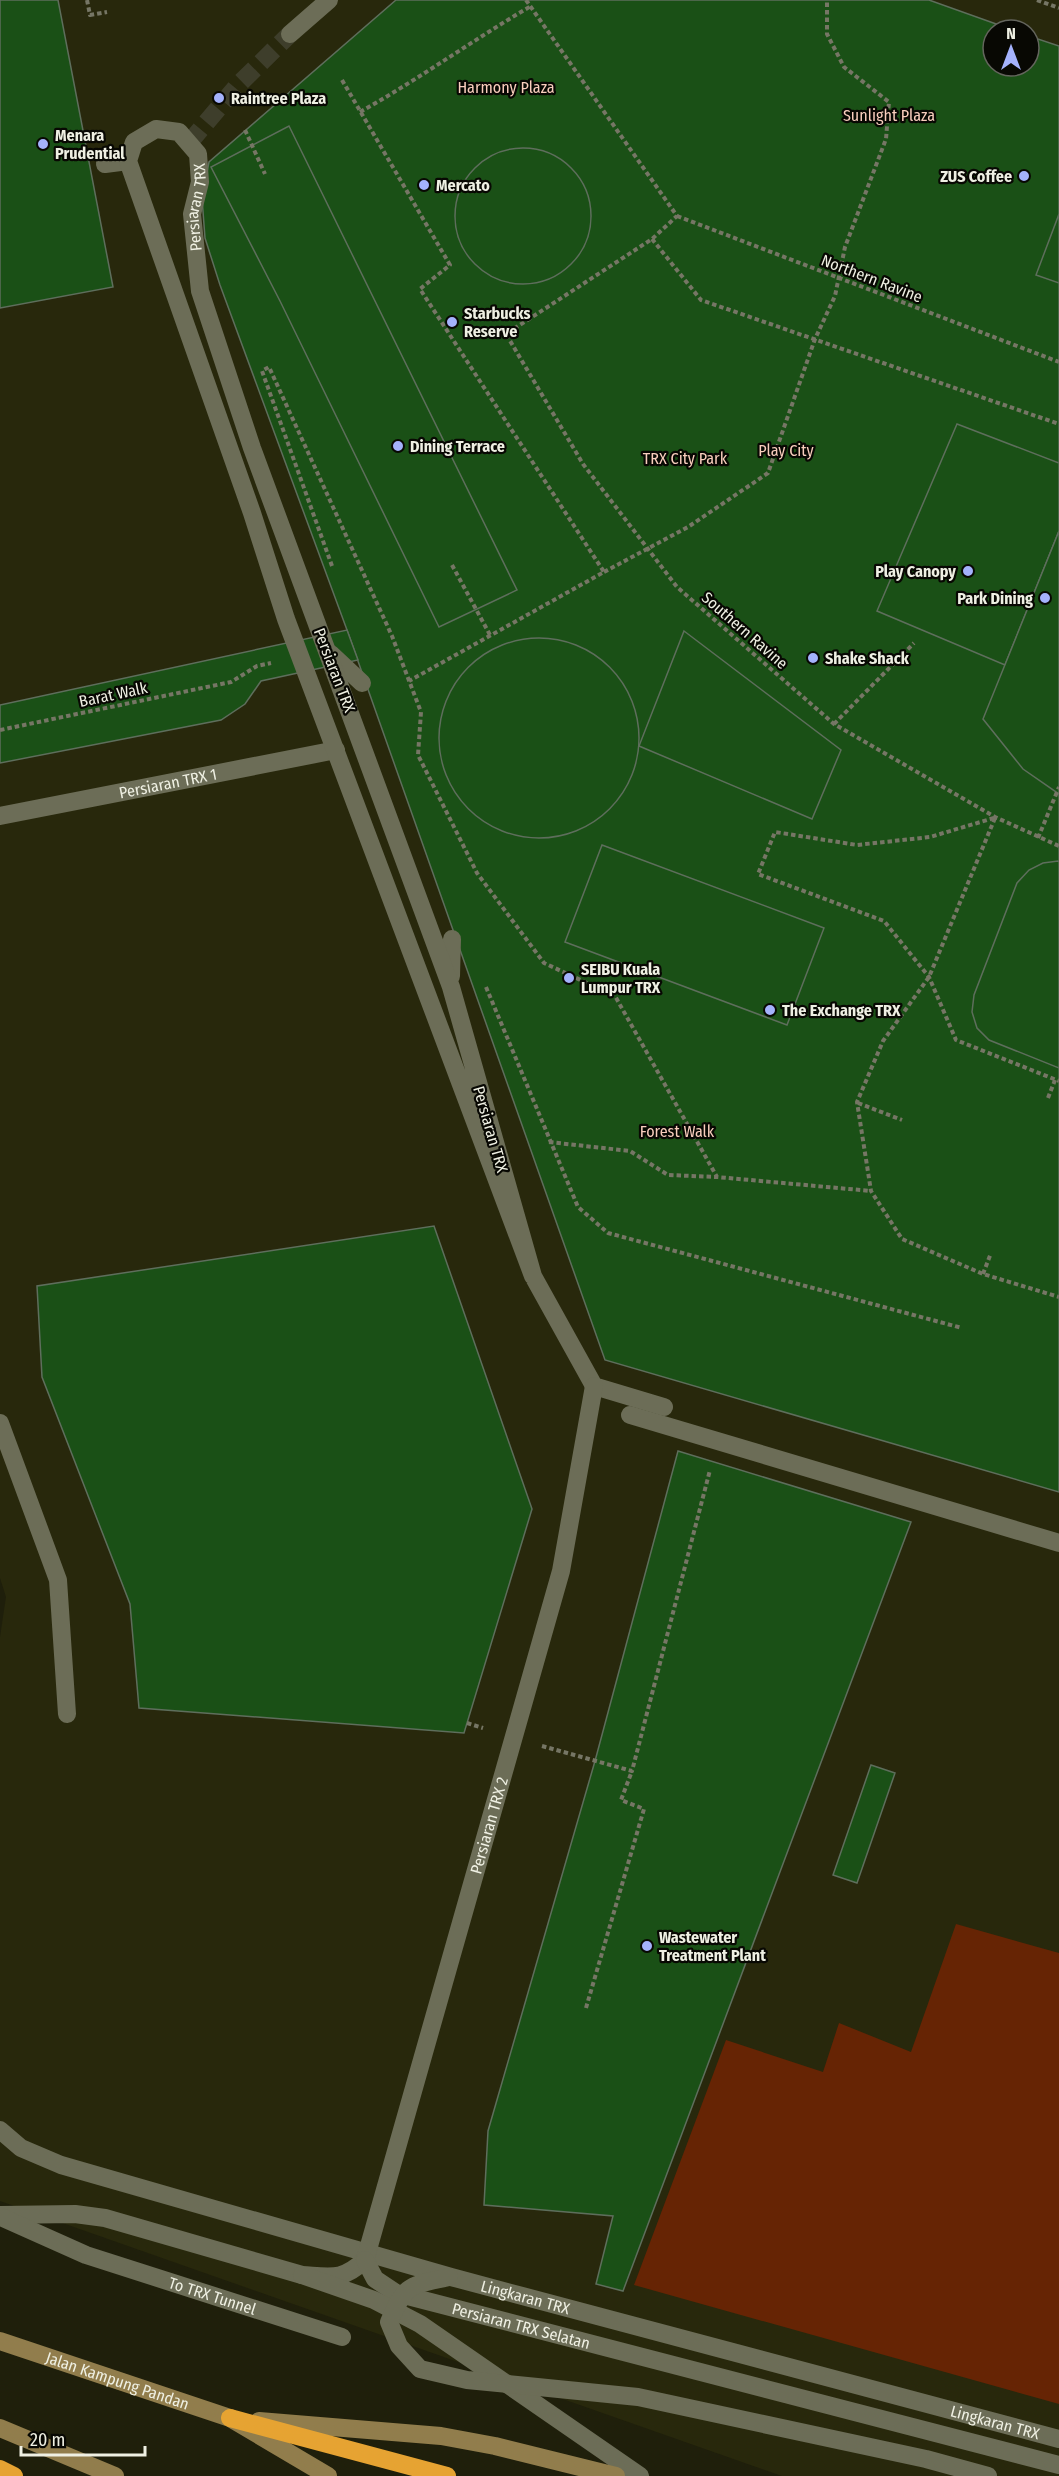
<svg xmlns="http://www.w3.org/2000/svg" width="1059" height="2476" font-family="'Fira Sans Condensed',sans-serif">
<style>
.built{fill:#28280c;fill-rule:evenodd}
.green{fill:#662404}
.building{fill:#1a5016;stroke:#5e6e5c;stroke-width:1.5}
.lines{fill:none;stroke-linecap:round;stroke-linejoin:round}
.street-tunnel{stroke:#3e3e2b;stroke-width:18;stroke-dasharray:18 9;stroke-linecap:butt}
.path{stroke:#767665;stroke-width:4;stroke-dasharray:4.5 3;stroke-linecap:butt}
.lane{stroke:#6c6d57;stroke-width:18}
.street{stroke:#6c6d57;stroke-width:18}
.secondary{stroke:#917d4c;stroke-width:18}
.highway{stroke:#e6a332;stroke-width:18}
.poi-dot{fill:#a4b2fc;stroke:#080803;stroke-width:2}
.labels{text-anchor:middle;stroke-width:4.5;stroke-linejoin:round;paint-order:stroke}
.park-label{font-size:16px;fill:#f9cebd;stroke:#080803}
.poi-label{font-size:16px;font-weight:bold;fill:#eff0e3;stroke:#080803;text-anchor:start}
.street-label{font-size:16px;fill:#eff0e3;stroke:#080803}
</style>
<rect width="100%" height="100%" fill="#1f1f0b"/>
<path class="built" d="M 0,0 L 1059,0 L 1059,2476 L 782,2476 L 0,2201 L 0,1637 L 6,1597 L 0,1578 ZM 993,30 L 1029,30 L 1029,66 L 993,66 Z"/>
<polygon class="green" points="956,1924 1059,1953 1059,2404 634,2285 726,2040 823,2072 839,2023 911,2052"/>
<g class="building">
<polygon points="0,0 58,0 113,287 0,308"/>
<polygon points="396,0 929,0 1013,30 993,30 993,66 1029,66 1029,36 1059,46 1059,1492 605,1360 347,630 220,285 205,238 202,198 209,162"/>
<polygon points="289,126 517,590 439,627 280,301 211,167"/>
<circle cx="523" cy="216" r="68"/>
<polygon points="1059,214 1059,283 1036,275"/>
<polygon points="957,424 1059,463 1059,531 1005,665 877,611"/>
<polygon points="1059,531 1059,794 1023,769 983,719"/>
<polygon points="347,630 358,660 261,681 245,704 221,720 0,763 0,705"/>
<polygon points="684,631 841,750 812,819 639,746"/>
<circle cx="539" cy="738" r="100"/>
<polygon points="602,845 824,928 787,1025 565,942"/>
<polygon points="1058,861 1059,862 1059,1068 989,1040 977,1028 972,1012 974,995 1017,883 1029,870 1043,863"/>
<polygon points="434,1226 532,1509 464,1733 139,1708 130,1604 42,1377 37,1286"/>
<polygon points="678,1451 911,1522 623,2291 596,2284 613,2216 484,2205 488,2131 595,1761"/>
<polygon points="871,1765 895,1773 857,1883 833,1875"/>
</g>
<g class="lines">
<polyline class="street-tunnel" points="189,143 237,86 290,34"/>
<g class="path">
<polyline points="87,0 90,15 107,12"/>
<polyline points="526,0 677,216 652,239 506,334 583,464 677,587 834,724 995,817 1059,846"/>
<polyline points="1037,0 1059,8"/>
<polyline points="342,80 450,265 420,289 604,572 409,681"/>
<path d="M 360,112 C 419,79 473,40 531,6"/>
<polyline points="245,130 265,174"/>
<polyline points="677,216 1059,362"/>
<polyline points="652,239 701,300 1059,424"/>
<polyline points="452,565 490,635"/>
<polyline points="332,566 262,371 269,367 392,636 421,712 418,755 477,873 544,963 615,996 717,1177 871,1191"/>
<polyline points="604,572 688,527 768,473 815,339 835,296 845,247 886,139 889,102 844,67 827,34 827,0"/>
<polyline points="834,724 914,643"/>
<polyline points="0,730 231,682 257,666 271,663"/>
<polyline points="994,818 930,837 857,845 775,832 758,874 884,921 929,977 956,1040 1059,1081"/>
<polyline points="995,818 929,977 883,1041 857,1102 871,1191 902,1239 983,1274 1059,1297"/>
<polyline points="1038,838 1059,787"/>
<polyline points="486,987 578,1207 608,1233 962,1328"/>
<polyline points="1048,1098 1055,1080"/>
<polyline points="858,1103 902,1120"/>
<polyline points="549,1142 630,1151 668,1175 717,1177"/>
<polyline points="983,1274 991,1253"/>
<polyline points="467,1723 483,1728"/>
<polyline points="542,1746 632,1771 710,1470"/>
<polyline points="586,2008 644,1809 621,1800 632,1771"/>
</g>
<g class="lane">
<polyline points="105,164 128,161"/>
<polyline points="331,654 362,683"/>
<path id="s1" d="M 0,816 L 336,750"/>
<polyline points="451,976 452,939"/>
<path id="s2" d="M 533,1276 L 451,987 L 252,448 L 200,291 L 192,214 L 200,182 L 198,154 L 179,132 L 156,129 L 134,142 L 128,161 L 252,513 L 286,619 L 533,1276 L 594,1386 L 664,1407"/>
<polyline points="630,1415 1059,1543"/>
<polyline points="0,1423 58,1580 67,1714"/>
<path id="s3" d="M 0,2130 L 21,2148 L 61,2165 L 451,2277 L 1059,2439"/>
<path d="M 0,2215 L 75,2214 L 105,2218 L 302,2275 C 332,2277 342,2281 365,2260"/>
<path id="s4" d="M 1,2217 L 86,2255 L 342,2337"/>
<path id="s5" d="M 365,2260 L 561,1571 L 594,1386"/>
<path id="s6" d="M 365,2260 L 375,2279 L 396,2293 L 1059,2465"/>
<polyline points="302,2275 374,2300 420,2324 640,2476"/>
<path d="M 449,2277 C 409,2286 406,2283 389,2322 L 399,2346 L 420,2369 L 467,2380 L 638,2397 L 926,2459 L 988,2476"/>
</g>
<polyline class="street" points="290,34 329,0"/>
<g class="secondary">
<path id="s7" d="M 0,2341 L 230,2418 L 328,2476"/>
<polyline points="259,2421 441,2436 495,2446 616,2476"/>
<polyline points="0,2428 115,2476"/>
</g>
<g class="highway">
<polyline points="230,2418 447,2476"/>
<polyline points="0,2469 14,2476"/>
</g>
</g>
<g class="poi-dot">
<circle cx="219" cy="98" r="6"/>
<circle cx="43" cy="144" r="6"/>
<circle cx="1024" cy="176" r="6"/>
<circle cx="424" cy="185" r="6"/>
<circle cx="452" cy="322" r="6"/>
<circle cx="398" cy="446" r="6"/>
<circle cx="968" cy="571" r="6"/>
<circle cx="1045" cy="598" r="6"/>
<circle cx="813" cy="658" r="6"/>
<circle cx="569" cy="978" r="6"/>
<circle cx="770" cy="1010" r="6"/>
<circle cx="647" cy="1946" r="6"/>
</g>
<g class="labels">
<g class="park-label">
<text x="506" y="93">Harmony Plaza</text>
<text x="889" y="121">Sunlight Plaza</text>
<text x="786" y="456">Play City</text>
<text x="685" y="464">TRX City Park</text>
<text x="677" y="1137">Forest Walk</text>
</g>
<g class="poi-label">
<text x="231" y="104">Raintree Plaza</text>
<text x="55" y="141">Menara<tspan x="55" dy="18">Prudential</tspan></text>
<text x="1012" y="182" text-anchor="end">ZUS Coffee</text>
<text x="436" y="191">Mercato</text>
<text x="464" y="319">Starbucks<tspan x="464" dy="18">Reserve</tspan></text>
<text x="410" y="452">Dining Terrace</text>
<text x="956" y="577" text-anchor="end">Play Canopy</text>
<text x="1033" y="604" text-anchor="end">Park Dining</text>
<text x="825" y="664">Shake Shack</text>
<text x="581" y="975">SEIBU Kuala<tspan x="581" dy="18">Lumpur TRX</tspan></text>
<text x="782" y="1016">The Exchange TRX</text>
<text x="659" y="1943">Wastewater<tspan x="659" dy="18">Treatment Plant</tspan></text>
</g>
<g class="street-label">
<text dy="6" stroke="none"><textPath href="#s2" startOffset="1125">Persiaran TRX</textPath></text>
<text transform="translate(872 278) rotate(21)" y="6">Northern Ravine</text>
<text transform="translate(745 630) rotate(41)" y="6">Southern Ravine</text>
<text transform="translate(335 670) rotate(69)" y="6">Persiaran TRX</text>
<text transform="translate(113 694) rotate(-12)" y="6">Barat Walk</text>
<text dy="6" stroke="none"><textPath href="#s1" startOffset="171">Persiaran TRX 1</textPath></text>
<text transform="translate(491 1129) rotate(74)" y="6">Persiaran TRX</text>
<text dy="6" stroke="none"><textPath href="#s5" startOffset="452">Persiaran TRX 2</textPath></text>
<text dy="6" stroke="none"><textPath href="#s4" startOffset="226">To TRX Tunnel</textPath></text>
<text dy="6" stroke="none"><textPath href="#s3" startOffset="554">Lingkaran TRX</textPath></text>
<text dy="6" stroke="none"><textPath href="#s6" startOffset="176">Persiaran TRX Selatan</textPath></text>
<text dy="6" stroke="none"><textPath href="#s7" startOffset="124">Jalan Kampung Pandan</textPath></text>
<text dy="6" stroke="none"><textPath href="#s3" startOffset="1040">Lingkaran TRX</textPath></text>
</g>
</g>
<g transform="translate(1011 48)"><circle r="28" fill="#080803" stroke="#64655d" stroke-width="1.5"/>
<path d="M0-4.5L10 22L0 15L-10 22Z" fill="#a4b2fc"/>
<text y="-9" font-size="16" font-weight="bold" text-anchor="middle" fill="#eff0e3">N</text>
</g>
<path d="M21 2446v9h124v-9" fill="none" stroke="#eff0e3" stroke-width="3"/>
<text x="30" y="2446" font-size="18" fill="#eff0e3" stroke="#080803" stroke-width="4.5" paint-order="stroke">20 m</text>
</svg>
